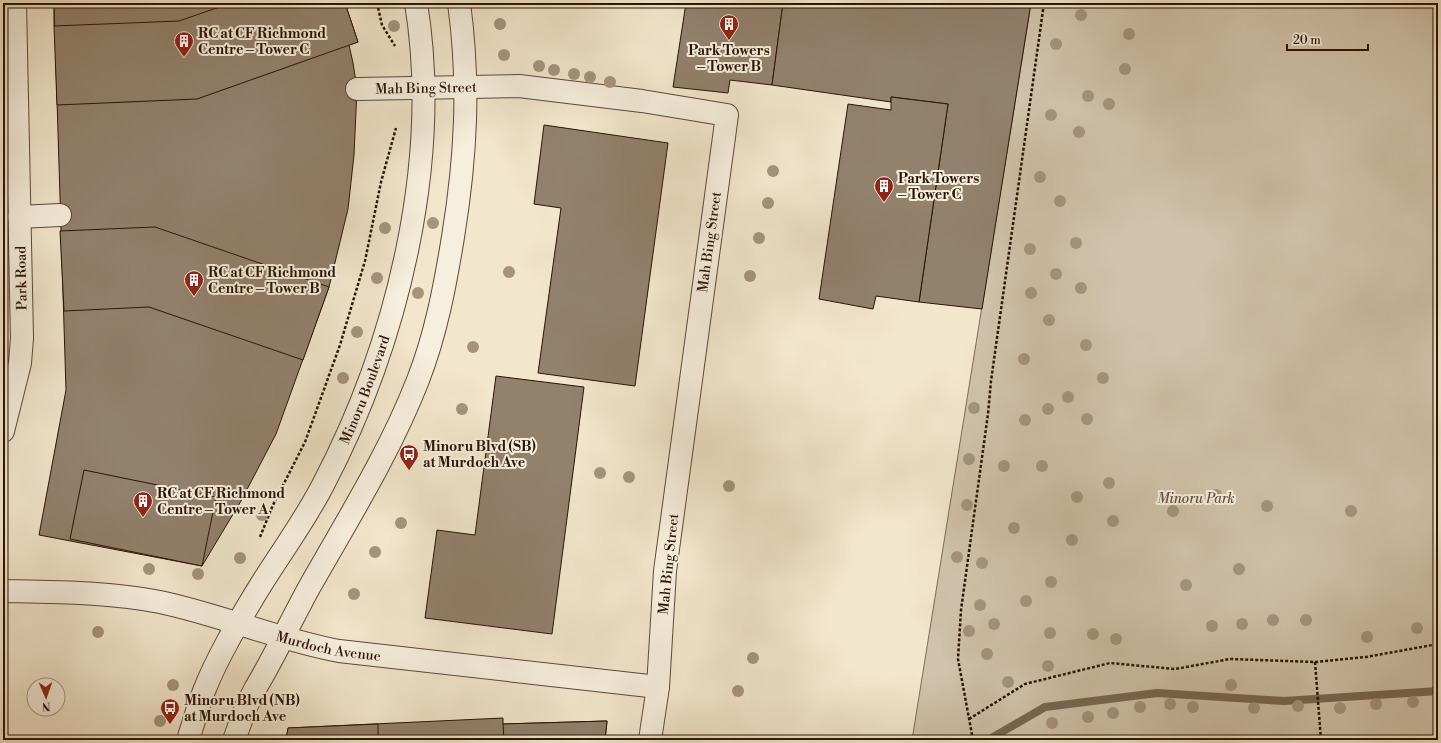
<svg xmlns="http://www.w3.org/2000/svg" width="1441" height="743" font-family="'Libre Bodoni',serif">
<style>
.green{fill:#d0c2ab;stroke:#7d6b58}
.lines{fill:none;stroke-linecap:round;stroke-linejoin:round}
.stream{stroke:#796754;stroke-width:8}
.building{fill:#92816d;stroke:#2a1404}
.minor-casing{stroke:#5c4836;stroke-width:24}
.path{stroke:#2a1404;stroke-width:2.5;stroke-dasharray:3 2;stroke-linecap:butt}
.minor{stroke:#f7efde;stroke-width:22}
.tree{fill:#a4947e}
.labels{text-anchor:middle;stroke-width:4;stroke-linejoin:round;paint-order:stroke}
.poi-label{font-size:14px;font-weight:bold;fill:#2a1404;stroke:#f7efde;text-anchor:start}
.street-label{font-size:14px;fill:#2a1404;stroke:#f7efde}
.park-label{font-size:14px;font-style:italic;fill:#64513e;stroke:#f7efde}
</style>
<rect width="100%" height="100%" fill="#f2e6cd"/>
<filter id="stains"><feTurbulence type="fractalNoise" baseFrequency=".005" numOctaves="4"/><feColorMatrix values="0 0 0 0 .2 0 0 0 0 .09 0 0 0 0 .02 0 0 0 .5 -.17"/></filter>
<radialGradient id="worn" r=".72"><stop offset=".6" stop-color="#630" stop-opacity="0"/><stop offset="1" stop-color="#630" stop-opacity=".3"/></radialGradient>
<polygon class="green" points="1031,3 1438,3 1438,740 912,740"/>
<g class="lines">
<polyline class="stream" points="988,740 1045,707 1157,693 1284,701 1438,691"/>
</g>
<g class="building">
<polygon points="54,3 126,3 126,24 54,26"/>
<polygon points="54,3 345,3 358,42 349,45 353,63 357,89 354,155 348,209 329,287 276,434 241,501 202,566 39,535 66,390"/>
<polygon points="231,3 345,3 358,42 197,99 57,105 54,26 179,21"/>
<polygon points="686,3 783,3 772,85 730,80 728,93 673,87"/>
<polygon points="783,3 1031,3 982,309 919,302 948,104 891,97 891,102 772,85"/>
<polygon points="891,97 948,104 919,302 876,296 873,309 819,299 848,104 891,110"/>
<polygon points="544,125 668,143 635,386 538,373 561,208 534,204"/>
<polygon points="155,227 329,287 303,360 149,307 64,311 60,231"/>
<polygon points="496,376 584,387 552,634 425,618 437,530 475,535"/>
<polygon points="84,470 216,497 202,566 70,539"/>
<polygon points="503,718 503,724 607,721 605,740 286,740 288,728"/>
<polygon points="607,721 605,740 504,740 503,724"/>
<polygon points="378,724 378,740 286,740 288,728"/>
</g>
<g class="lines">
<defs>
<g id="minor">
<path id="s1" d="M 357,89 L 519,86 L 642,101 L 727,115 L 665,571 L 658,687 L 650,740"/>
<polyline points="19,217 60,215"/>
<polyline points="3,431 20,363 22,338 15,3"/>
<path id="s2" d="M 3,591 C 56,592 109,592 160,602 C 221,615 279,640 339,651 L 658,687"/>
<path id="s3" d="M 188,740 C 193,724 198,707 204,691 C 217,658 236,626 254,596 C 276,559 303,524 323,485 C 397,344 442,162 416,3"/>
<path d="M 234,740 L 246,707 L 255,689 C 275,656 291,620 310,586 C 348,519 390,452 418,380 C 436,334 445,286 453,237 C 466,157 470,84 459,3"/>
</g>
</defs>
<use href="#minor" class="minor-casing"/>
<g class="path">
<polyline points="377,3 382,25 395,46"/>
<polyline points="260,537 273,505 305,442 340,345 365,261 381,182 396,128"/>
<polyline points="1315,662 1321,740"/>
<polyline points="969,719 1025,684 1110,663 1175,669 1230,659 1315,662 1366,657 1438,644"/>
<polyline points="973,740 958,659 961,610 988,414 991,381 1044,3"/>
</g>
<use href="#minor" class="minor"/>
</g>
<g class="tree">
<circle cx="1081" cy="15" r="6"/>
<circle cx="500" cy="24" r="6"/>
<circle cx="394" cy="26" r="6"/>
<circle cx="1129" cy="34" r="6"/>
<circle cx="1056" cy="44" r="6"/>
<circle cx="504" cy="55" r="6"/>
<circle cx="539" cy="66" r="6"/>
<circle cx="1125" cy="69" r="6"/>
<circle cx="554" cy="70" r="6"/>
<circle cx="574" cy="74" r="6"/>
<circle cx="590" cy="77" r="6"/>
<circle cx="610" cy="82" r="6"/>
<circle cx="1088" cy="96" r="6"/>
<circle cx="1109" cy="104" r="6"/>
<circle cx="1051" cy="115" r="6"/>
<circle cx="1079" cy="132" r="6"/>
<circle cx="773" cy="171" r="6"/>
<circle cx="1040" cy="177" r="6"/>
<circle cx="1060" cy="201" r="6"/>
<circle cx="768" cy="203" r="6"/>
<circle cx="433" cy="223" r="6"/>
<circle cx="385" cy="228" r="6"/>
<circle cx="759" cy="238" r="6"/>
<circle cx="1076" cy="243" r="6"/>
<circle cx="1030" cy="249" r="6"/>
<circle cx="509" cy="272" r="6"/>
<circle cx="1056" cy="274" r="6"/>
<circle cx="750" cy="276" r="6"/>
<circle cx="377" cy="278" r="6"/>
<circle cx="1081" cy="288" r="6"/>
<circle cx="418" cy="293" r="6"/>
<circle cx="1031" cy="293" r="6"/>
<circle cx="1049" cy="320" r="6"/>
<circle cx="357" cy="332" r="6"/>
<circle cx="1086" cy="345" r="6"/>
<circle cx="473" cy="347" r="6"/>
<circle cx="1024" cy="359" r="6"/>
<circle cx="343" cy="378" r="6"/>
<circle cx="1103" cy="378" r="6"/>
<circle cx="1068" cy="397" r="6"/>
<circle cx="974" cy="408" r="6"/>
<circle cx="462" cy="409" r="6"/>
<circle cx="1048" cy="409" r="6"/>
<circle cx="1087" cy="419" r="6"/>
<circle cx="1025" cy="420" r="6"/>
<circle cx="969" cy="459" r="6"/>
<circle cx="1004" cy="466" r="6"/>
<circle cx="1042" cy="466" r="6"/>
<circle cx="600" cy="473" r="6"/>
<circle cx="629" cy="477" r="6"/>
<circle cx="1109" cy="483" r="6"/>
<circle cx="729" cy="486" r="6"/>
<circle cx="1216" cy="495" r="6"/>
<circle cx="1077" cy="497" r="6"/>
<circle cx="967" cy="505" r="6"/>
<circle cx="1267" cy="506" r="6"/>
<circle cx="1173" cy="511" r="6"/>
<circle cx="1351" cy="511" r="6"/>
<circle cx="262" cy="515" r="6"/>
<circle cx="1113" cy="521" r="6"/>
<circle cx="401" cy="523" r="6"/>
<circle cx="1014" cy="528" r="6"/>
<circle cx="1072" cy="540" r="6"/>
<circle cx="375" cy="552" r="6"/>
<circle cx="957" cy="557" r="6"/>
<circle cx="240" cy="558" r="6"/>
<circle cx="982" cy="563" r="6"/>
<circle cx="149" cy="569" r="6"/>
<circle cx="1239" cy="569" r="6"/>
<circle cx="198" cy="574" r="6"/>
<circle cx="1051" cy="582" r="6"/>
<circle cx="1186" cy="585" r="6"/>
<circle cx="354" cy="594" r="6"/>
<circle cx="1026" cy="601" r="6"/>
<circle cx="980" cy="605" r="6"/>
<circle cx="1273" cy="620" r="6"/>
<circle cx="1306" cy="620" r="6"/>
<circle cx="994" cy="624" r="6"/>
<circle cx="1242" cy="624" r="6"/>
<circle cx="1212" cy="626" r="6"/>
<circle cx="1417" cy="628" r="6"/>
<circle cx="969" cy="631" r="6"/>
<circle cx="98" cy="632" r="6"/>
<circle cx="1050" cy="633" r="6"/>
<circle cx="1093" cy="634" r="6"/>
<circle cx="1367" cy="637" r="6"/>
<circle cx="1116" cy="639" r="6"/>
<circle cx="987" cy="654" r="6"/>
<circle cx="753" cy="658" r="6"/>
<circle cx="1048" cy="666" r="6"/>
<circle cx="1008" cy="682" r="6"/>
<circle cx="173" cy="685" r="6"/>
<circle cx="1231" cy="685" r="6"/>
<circle cx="738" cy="691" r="6"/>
<circle cx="1413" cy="702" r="6"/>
<circle cx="1170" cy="704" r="6"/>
<circle cx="1376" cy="704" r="6"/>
<circle cx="1298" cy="706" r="6"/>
<circle cx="1140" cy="707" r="6"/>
<circle cx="1193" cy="707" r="6"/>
<circle cx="1254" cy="708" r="6"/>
<circle cx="1340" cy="708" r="6"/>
<circle cx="1113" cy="713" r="6"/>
<circle cx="1088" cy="717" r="6"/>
<circle cx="160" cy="721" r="6"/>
<circle cx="1052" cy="723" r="6"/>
</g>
<defs>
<symbol id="building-pin" viewBox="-11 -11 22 30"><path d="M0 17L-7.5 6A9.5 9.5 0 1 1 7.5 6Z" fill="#8f2418" stroke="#f7efde"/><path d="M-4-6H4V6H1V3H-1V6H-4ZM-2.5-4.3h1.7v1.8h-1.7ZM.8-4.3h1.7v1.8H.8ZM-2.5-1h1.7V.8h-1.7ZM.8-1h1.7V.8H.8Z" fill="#fff"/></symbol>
<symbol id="bus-pin" viewBox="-11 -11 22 30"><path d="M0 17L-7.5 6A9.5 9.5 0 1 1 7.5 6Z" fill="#8f2418" stroke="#f7efde"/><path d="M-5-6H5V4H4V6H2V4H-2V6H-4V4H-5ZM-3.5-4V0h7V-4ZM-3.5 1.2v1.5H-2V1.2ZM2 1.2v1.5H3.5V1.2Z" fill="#fff"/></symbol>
</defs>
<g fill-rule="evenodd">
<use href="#building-pin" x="718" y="13" width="22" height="30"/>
<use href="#building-pin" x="173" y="30" width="22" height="30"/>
<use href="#building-pin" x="873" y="175" width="22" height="30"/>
<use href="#building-pin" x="183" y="269" width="22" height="30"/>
<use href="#bus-pin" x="398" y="443" width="22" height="30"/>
<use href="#building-pin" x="132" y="490" width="22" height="30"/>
<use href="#bus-pin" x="159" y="697" width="22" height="30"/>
</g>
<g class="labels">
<g class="poi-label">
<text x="198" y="38">RC at CF Richmond<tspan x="198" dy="16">Centre – Tower C</tspan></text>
<text x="729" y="55" text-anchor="middle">Park Towers<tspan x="729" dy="16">– Tower B</tspan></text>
<text x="898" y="183">Park Towers<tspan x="898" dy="16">– Tower C</tspan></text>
<text x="208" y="277">RC at CF Richmond<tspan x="208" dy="16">Centre – Tower B</tspan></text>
<text x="423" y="451">Minoru Blvd (SB)<tspan x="423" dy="16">at Murdoch Ave</tspan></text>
<text x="157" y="498">RC at CF Richmond<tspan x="157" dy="16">Centre – Tower A</tspan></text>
<text x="184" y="705">Minoru Blvd (NB)<tspan x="184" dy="16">at Murdoch Ave</tspan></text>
</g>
<g class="street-label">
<text dy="5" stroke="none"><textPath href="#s1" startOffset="69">Mah Bing Street</textPath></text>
<text transform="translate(709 242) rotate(-82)" y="5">Mah Bing Street</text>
<text transform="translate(21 278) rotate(-91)" y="5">Park Road</text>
<text dy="5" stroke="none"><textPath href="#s3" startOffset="394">Minoru Boulevard</textPath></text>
<text transform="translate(668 564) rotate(-84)" y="5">Mah Bing Street</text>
<text dy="5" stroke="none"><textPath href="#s2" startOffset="332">Murdoch Avenue</textPath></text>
</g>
<g class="park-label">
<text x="1196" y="503">Minoru Park</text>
</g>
</g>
<rect width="1441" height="743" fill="none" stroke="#f2e6cd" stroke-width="16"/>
<rect x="4" y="4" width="1433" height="735" fill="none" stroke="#2a1404" stroke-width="2"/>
<rect x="8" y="8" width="1425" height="727" fill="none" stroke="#2a1404"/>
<g transform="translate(46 697) rotate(178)"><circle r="19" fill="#f7efde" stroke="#a59787"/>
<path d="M0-3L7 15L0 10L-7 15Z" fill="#8f2418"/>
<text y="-6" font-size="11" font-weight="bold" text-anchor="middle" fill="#2a1404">N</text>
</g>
<path d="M1287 44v6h81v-6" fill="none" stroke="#2a1404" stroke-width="2"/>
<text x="1293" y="44" font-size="12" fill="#2a1404" stroke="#f7efde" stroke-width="3" paint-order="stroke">20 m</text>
<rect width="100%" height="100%" filter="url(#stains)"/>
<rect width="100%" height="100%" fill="url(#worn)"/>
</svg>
